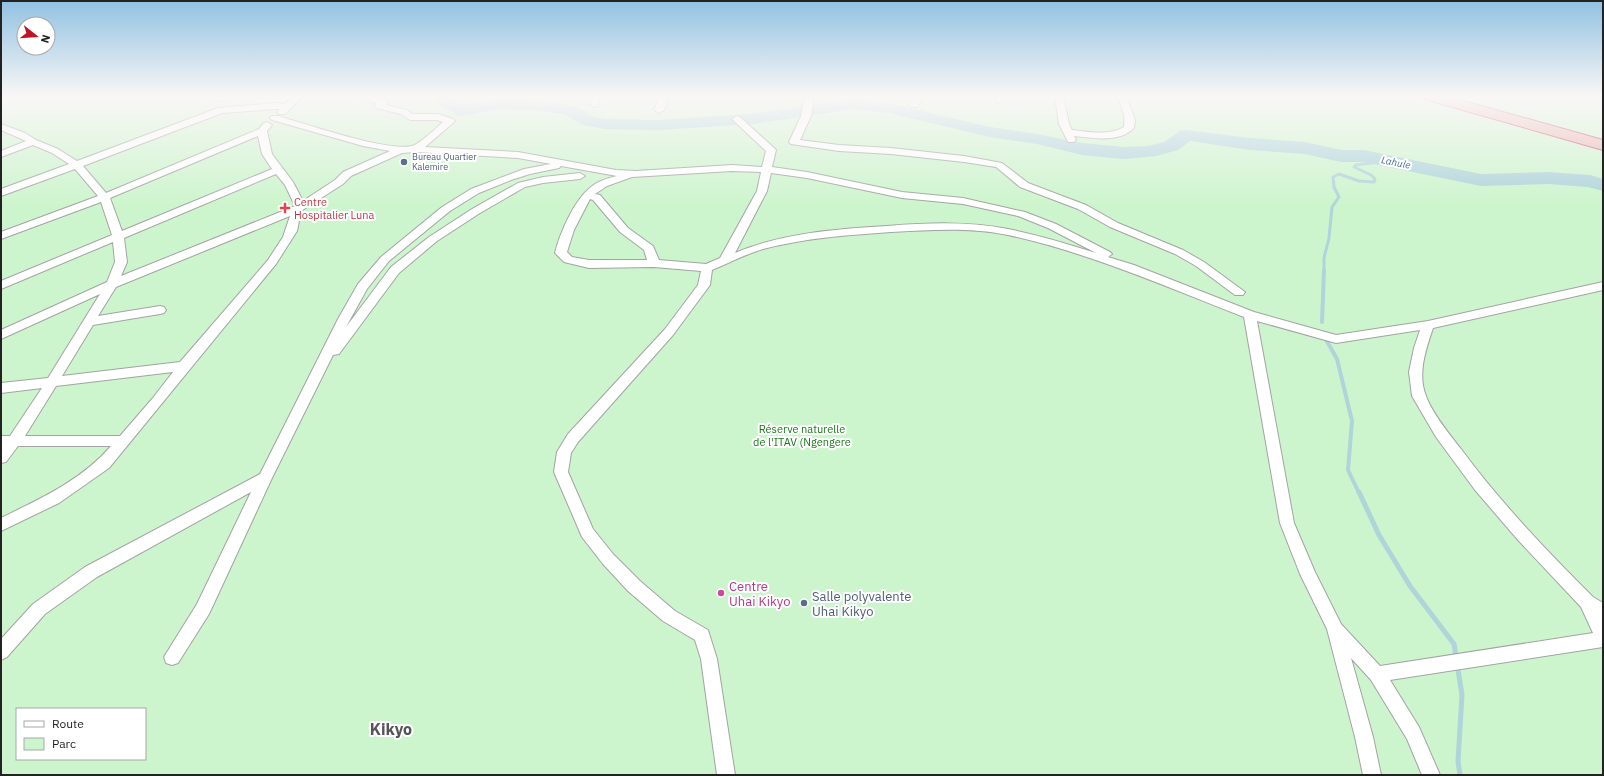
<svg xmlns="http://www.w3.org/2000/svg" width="1604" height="776" font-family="'IBM Plex Sans',sans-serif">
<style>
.park{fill:#cdf5cd;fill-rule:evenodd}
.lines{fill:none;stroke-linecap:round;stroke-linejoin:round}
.stream-far2{stroke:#afd4da;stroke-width:3}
.stream-far1{stroke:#afd4da;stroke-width:4}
.stream{stroke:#afd4da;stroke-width:5}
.river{fill:#afd4da;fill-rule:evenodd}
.minor-casing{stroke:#a3a3a3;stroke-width:2}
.trunk-casing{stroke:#cb3b7a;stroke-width:2}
.minor{fill:#fff;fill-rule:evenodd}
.trunk{fill:#eab4ad;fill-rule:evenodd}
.service-dot{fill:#5c6f8a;stroke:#fff;stroke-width:1.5}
.health-dot{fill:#e0444e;stroke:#fff;stroke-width:1.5}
.hotel-dot{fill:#d1479c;stroke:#fff;stroke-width:1.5}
.labels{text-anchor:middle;stroke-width:4;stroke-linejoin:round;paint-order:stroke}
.far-service-label{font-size:9px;fill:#4e5e75;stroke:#fff;text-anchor:start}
.far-water-label{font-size:10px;font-style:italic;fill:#4c7692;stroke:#fff}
.health-label{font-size:11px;fill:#be3a42;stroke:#fff;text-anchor:start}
.park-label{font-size:11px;fill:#187817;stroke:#fff}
.near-hotel-label{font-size:13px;fill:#b23c85;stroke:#fff;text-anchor:start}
.near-service-label{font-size:13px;fill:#4e5e75;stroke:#fff;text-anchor:start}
.near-quarter-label{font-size:16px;font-weight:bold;fill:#555;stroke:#fff}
</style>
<rect width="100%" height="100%" fill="#f1eeea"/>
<path class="park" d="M 1,96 L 1603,96 L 1603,775 L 1,775 ZM 17,709 L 145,709 L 145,759 L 17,759 Z"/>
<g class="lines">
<polyline class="stream-far2" points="1324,271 1324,258 1329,238 1332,207 1339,197 1334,187 1333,177 1339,174 1359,181 1374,182 1375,179 1371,175 1354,167 1356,165 1379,162 1382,159"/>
<g class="stream-far1">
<polyline points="1322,322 1324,270"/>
<polyline points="1324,336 1337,359 1352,421 1348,470 1359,493"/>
</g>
<polyline class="stream" points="1359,492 1379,535 1410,586 1454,644 1462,695 1458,761 1460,775"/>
<polygon class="river" points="432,96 450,96 466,105 499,99 545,101 577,107 594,117 605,119 657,120 752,114 854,99 889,103 990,127 1037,134 1082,143 1124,147 1148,146 1164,142 1180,131 1186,130 1250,138 1305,142 1341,150 1364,150 1481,174 1548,172 1590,175 1603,179 1603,191 1588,187 1548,184 1481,186 1364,162 1341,162 1305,154 1250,150 1190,141 1178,150 1156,156 1124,159 1082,155 1037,144 990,137 889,113 854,109 752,124 657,130 605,129 583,125 566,115 545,111 499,109 463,116 457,115 436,103"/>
<defs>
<g id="minor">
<path d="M 204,96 L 235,96 C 229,103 211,102 204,96 Z"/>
<path d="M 294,96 L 303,96 L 285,114 L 279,114 L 277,112 L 280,109 L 276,109 L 222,113 L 83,166 L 106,193 L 259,129 L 264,123 L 267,122 L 272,125 L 267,131 L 272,154 L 293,182 L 303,201 L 335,180 L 343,172 L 390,151 L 363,146 L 272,120 L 270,118 L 272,116 L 278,116 C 306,124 388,152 412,146 C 420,144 436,128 443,122 L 437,120 L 410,120 L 401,114 L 376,108 L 374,106 L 377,103 L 354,98 L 353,96 L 370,96 L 387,100 L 388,102 L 386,105 L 407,110 L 412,114 L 438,114 L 453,119 L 455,121 L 453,123 L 425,147 L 518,152 L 616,170 L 636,171 L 732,165 L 762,167 L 766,151 L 734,121 L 732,119 L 737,116 L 740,117 L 774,148 L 776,150 L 772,167 L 807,172 L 902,192 L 963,198 L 1025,212 L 1056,224 L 1110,252 L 1112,254 L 1108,257 L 1134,265 L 1254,312 L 1336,335 L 1428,321 L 1603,282 L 1603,290 L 1433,328 C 1426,349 1417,374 1426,396 C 1432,413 1450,435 1461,449 C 1501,503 1546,550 1593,597 L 1603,603 L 1603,647 L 1390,680 L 1419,727 L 1440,775 L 1422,775 L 1407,739 L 1371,680 L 1351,658 L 1373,737 L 1381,775 L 1363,775 L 1355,737 L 1327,629 L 1300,574 L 1280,523 L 1244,317 C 1167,287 1090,253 1008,235 C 970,227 930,230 891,232 C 848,235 805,238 763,249 C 746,254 729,263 712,270 L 710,285 L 673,335 L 578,442 L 571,453 L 568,472 L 593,529 L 613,554 L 640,581 L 675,611 L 708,630 L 717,659 L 735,775 L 717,775 L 701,659 L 695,640 L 663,621 L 628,591 L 603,564 L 582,537 L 554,472 L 557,452 L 568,434 L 665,329 L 698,285 L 701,271 L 654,267 L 589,268 L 564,262 L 555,253 C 560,233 574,200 591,187 C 598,181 608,178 617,176 L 561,166 L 559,168 L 530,174 L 511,180 L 479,193 L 450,211 L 389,261 L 367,289 L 346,327 L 391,267 L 429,237 L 472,209 L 518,183 L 543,177 L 580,173 L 585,176 L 580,179 L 543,183 L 525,187 L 480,213 L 437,241 L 399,273 L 339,354 L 333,355 L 272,478 L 209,614 L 178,663 L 172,665 L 166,663 L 164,657 L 197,604 L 251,492 L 97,577 L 45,614 L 7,657 L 1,660 L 1,639 L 33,604 L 85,567 L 260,474 L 338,319 L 358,284 L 381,257 L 442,207 L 471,189 L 524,169 L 551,164 L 518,158 L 416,152 L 402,153 L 351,176 L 343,184 L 301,211 L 297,231 L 276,264 L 109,468 L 59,503 L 1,531 L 1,518 C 40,499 82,480 111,446 L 18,446 L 6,462 L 1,463 L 2,446 L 1,446 L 1,436 L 10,436 L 42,388 L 1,393 L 1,383 L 48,378 L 100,294 L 1,339 L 1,330 L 107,282 L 115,262 L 113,242 L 1,289 L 1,281 L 112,235 L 101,202 L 1,239 L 1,232 L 98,196 L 75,169 L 1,196 L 1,189 L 69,164 L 52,153 L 33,145 L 1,157 L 1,151 L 26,141 L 1,130 L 1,124 L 25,133 L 36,140 L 58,149 L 77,161 L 218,108 L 276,103 L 285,104 ZM 258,136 L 262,154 L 272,169 L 122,231 L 110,198 ZM 732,171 L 761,172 L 757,191 L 720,258 L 706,264 L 659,260 L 653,246 L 628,228 L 600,195 L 595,194 L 607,186 L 632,177 ZM 771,173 L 807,178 L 902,198 L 963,204 L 1018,216 L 1048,228 L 1096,253 C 1068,244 1038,235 1008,229 C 968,221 927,223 887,226 C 836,229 782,233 735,253 L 767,191 ZM 276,174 L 285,185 L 295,206 L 121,276 L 127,262 L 124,238 ZM 590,199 L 593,200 L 620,232 L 644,250 L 647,260 L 589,260 L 572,257 L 567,252 L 574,230 ZM 290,216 L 283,237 L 268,260 L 180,362 L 62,376 L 93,325 L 160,314 L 164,313 L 166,310 L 164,307 L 160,306 L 98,316 L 116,287 ZM 1257,321 L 1336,343 L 1420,330 L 1414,348 L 1409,372 L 1412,396 L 1436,437 L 1475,490 L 1518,540 L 1581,607 L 1593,633 L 1380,666 L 1341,624 L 1315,572 L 1294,523 ZM 173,372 L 152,399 L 120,436 L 25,436 L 56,386 Z"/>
<polygon points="519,96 528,96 525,101 522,102 518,99"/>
<polygon points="592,96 601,96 597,106 594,107 589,104"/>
<polygon points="660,96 669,96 664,110 659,113 654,110"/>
<polygon points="805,96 814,96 811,116 800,140 839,145 891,148 964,156 1002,163 1028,183 1086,205 1118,223 1183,250 1204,262 1245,292 1243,295 1235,295 1196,266 1175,254 1110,227 1078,209 1020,187 996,167 964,162 891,154 839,151 791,144 789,142 801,116"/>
<polygon points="916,96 925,96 917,107 911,107 909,105"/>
<polygon points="995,96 1003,96 1003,100 999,103 996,102"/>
<path d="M 1055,96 L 1063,96 L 1069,124 L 1072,130 C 1089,132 1108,136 1124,127 C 1126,115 1121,106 1117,96 L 1126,96 L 1135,120 L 1134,128 C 1120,143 1092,138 1074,136 L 1076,140 L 1074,142 L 1068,142 L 1059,124 Z"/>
</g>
<polygon id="trunk" points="1422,96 1446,96 1603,140 1603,150 1424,99"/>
</defs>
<use href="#minor" class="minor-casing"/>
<use href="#trunk" class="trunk-casing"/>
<use href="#minor" class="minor"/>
<use href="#trunk" class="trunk"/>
</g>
<linearGradient id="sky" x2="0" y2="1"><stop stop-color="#91c1e2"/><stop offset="0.47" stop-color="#f9f7f6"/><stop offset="1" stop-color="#f9f7f6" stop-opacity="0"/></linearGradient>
<rect width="1604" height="205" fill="url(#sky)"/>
<g class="service-dot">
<circle cx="404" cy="162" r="4"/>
<circle cx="804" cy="603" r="4"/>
</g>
<path class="health-dot" d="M283 202h4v4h4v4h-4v4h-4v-4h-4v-4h4z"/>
<circle class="hotel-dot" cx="721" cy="593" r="4"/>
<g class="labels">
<g class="far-service-label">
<text x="412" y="160">Bureau Quartier<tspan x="412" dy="10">Kalemire</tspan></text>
</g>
<g class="far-water-label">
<text transform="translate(1396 162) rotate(11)" y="4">Lahule</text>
</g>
<g class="health-label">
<text x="294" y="206">Centre<tspan x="294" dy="13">Hospitalier Luna</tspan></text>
</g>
<g class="park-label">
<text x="802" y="433">Réserve naturelle<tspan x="802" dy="13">de l'ITAV (Ngengere</tspan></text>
</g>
<g class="near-hotel-label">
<text x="729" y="591">Centre<tspan x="729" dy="15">Uhai Kikyo</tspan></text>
</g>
<g class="near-service-label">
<text x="812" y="601">Salle polyvalente<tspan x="812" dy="15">Uhai Kikyo</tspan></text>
</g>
<g class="near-quarter-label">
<text x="391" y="735">Kikyo</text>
</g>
</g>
<rect width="1604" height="776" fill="none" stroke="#222222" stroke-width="4"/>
<rect x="16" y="708" width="130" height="52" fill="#ffffff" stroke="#a7a7a7"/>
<rect x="24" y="721" width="20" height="6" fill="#ffffff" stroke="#a7a7a7"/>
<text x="52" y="728" font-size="12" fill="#222222">Route</text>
<rect x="24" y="738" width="20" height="12" fill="#cdf5cd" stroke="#a7a7a7"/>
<text x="52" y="748" font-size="12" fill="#222222">Parc</text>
<g transform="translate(36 36) rotate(107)"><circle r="19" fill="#ffffff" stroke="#a7a7a7"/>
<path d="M0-3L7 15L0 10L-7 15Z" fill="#c01424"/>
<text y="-6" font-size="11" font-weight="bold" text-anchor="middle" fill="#222222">N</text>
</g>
</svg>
